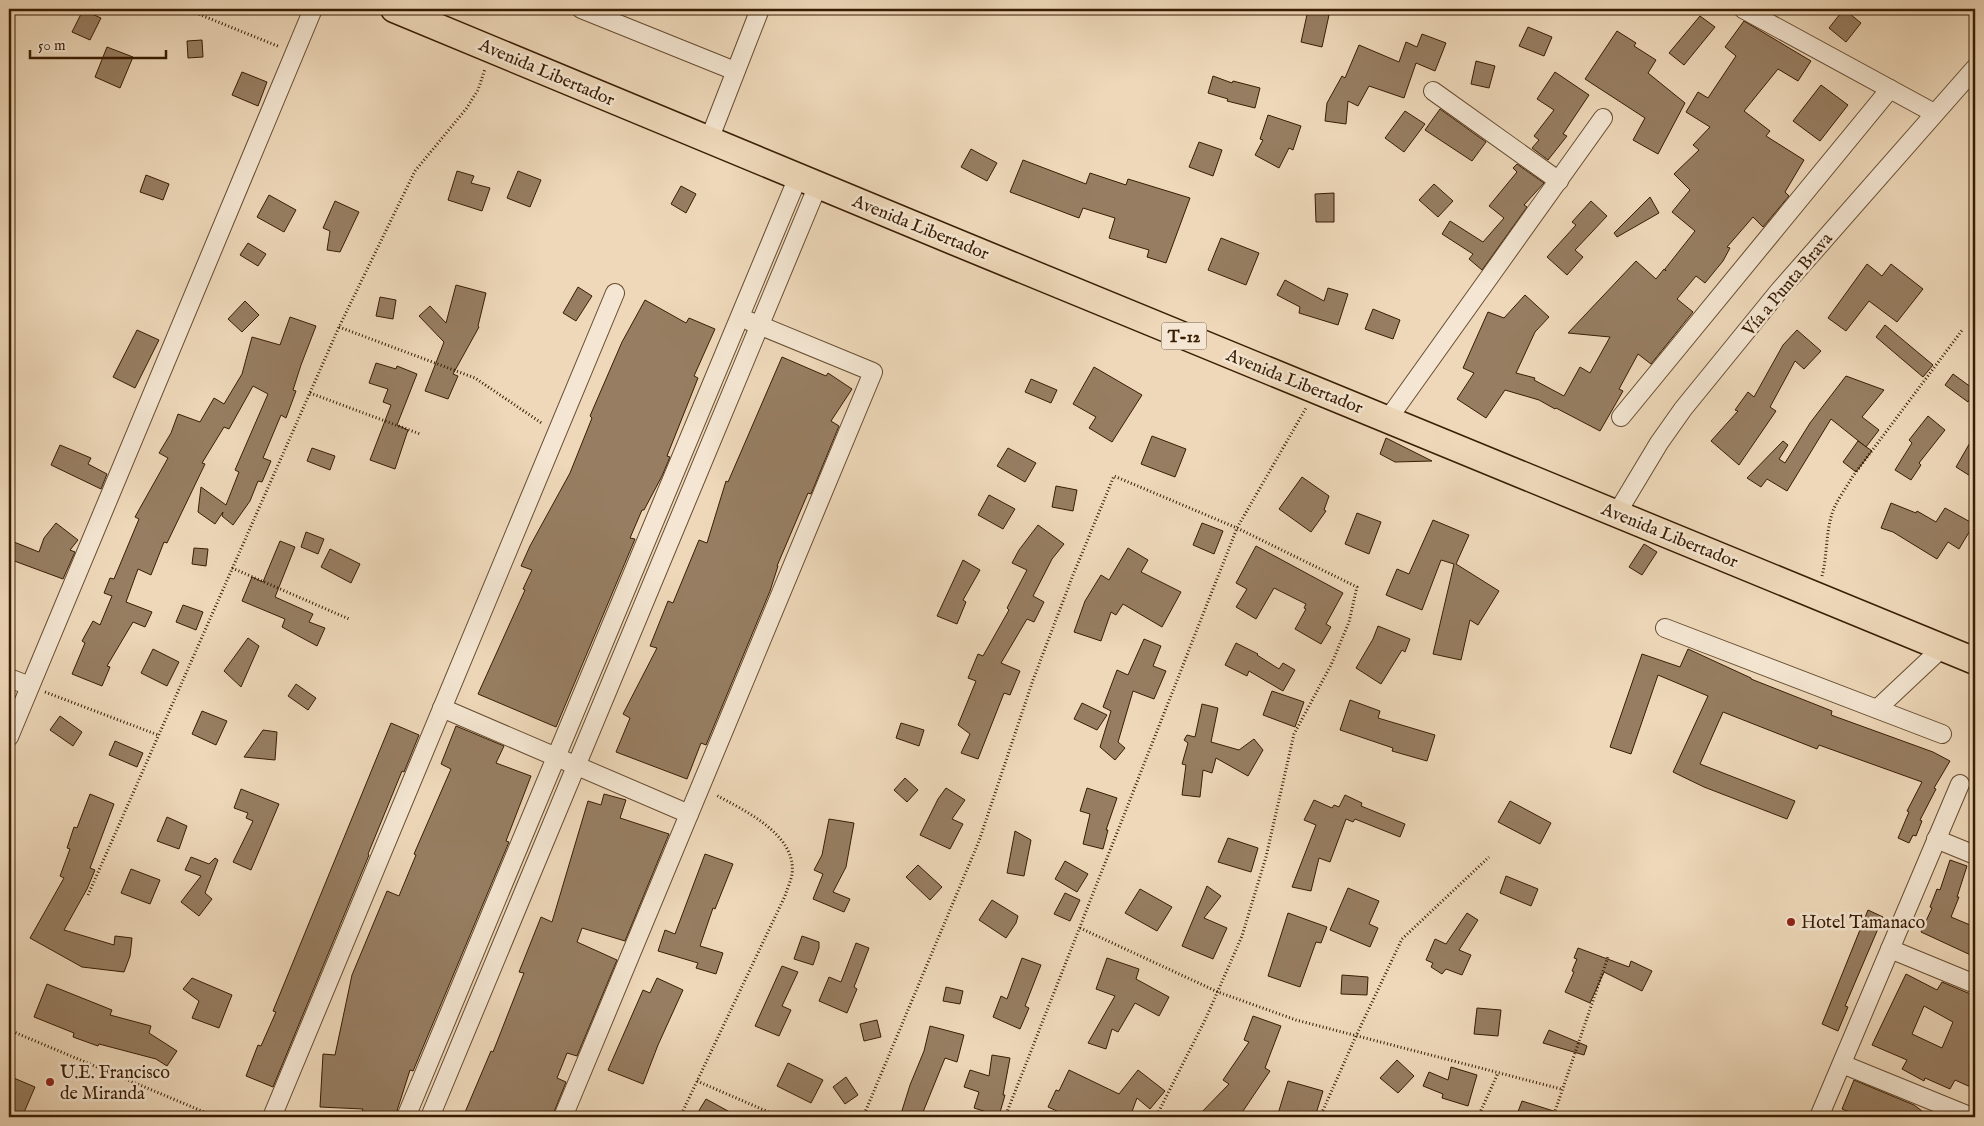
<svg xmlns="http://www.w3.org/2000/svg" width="1984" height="1126" font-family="'IM FELL English',serif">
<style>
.building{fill:#977e62;stroke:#391d03;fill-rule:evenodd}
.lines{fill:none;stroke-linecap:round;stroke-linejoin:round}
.minor-casing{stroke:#664c30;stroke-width:20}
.highway-casing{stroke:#391d03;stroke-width:29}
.path{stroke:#391d03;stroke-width:3;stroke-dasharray:1 2.5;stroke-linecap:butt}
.minor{stroke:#f4e6d2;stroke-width:18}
.highway{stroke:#eed8b9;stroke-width:26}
.poi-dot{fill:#8f2418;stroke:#f4e6d2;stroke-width:2}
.labels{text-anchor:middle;stroke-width:5;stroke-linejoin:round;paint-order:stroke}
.shield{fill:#f4e6d2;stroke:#715941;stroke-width:1}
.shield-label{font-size:16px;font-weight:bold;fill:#391d03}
.street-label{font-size:18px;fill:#391d03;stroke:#f4e6d2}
.poi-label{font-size:18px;fill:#391d03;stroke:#f4e6d2;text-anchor:start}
</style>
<rect width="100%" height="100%" fill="#eed8b9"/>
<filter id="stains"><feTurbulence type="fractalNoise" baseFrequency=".004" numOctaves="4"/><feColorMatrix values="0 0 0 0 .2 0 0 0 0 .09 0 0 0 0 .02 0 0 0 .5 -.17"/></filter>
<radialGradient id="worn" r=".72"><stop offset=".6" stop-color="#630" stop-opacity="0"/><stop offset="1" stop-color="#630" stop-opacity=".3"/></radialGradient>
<g class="building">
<polygon points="1844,9 1861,23 1846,42 1829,28"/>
<polygon points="83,10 101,18 90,40 72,32"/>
<polygon points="1308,10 1329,15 1322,47 1301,42"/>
<polygon points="1700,16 1715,27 1684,65 1669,53"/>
<polygon points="1744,21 1811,61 1798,81 1778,69 1744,111 1770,131 1766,136 1804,160 1785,192 1789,196 1763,227 1753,217 1727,247 1730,248 1723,261 1705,283 1696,276 1677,299 1693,312 1651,364 1638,354 1619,389 1623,391 1600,431 1556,408 1555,409 1539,400 1505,390 1486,418 1457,399 1474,373 1463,368 1488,312 1504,318 1525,295 1549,317 1535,332 1516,373 1535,378 1534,380 1564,396 1580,367 1590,373 1610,337 1568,333 1636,261 1656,279 1664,269 1666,271 1665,269 1695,231 1672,212 1690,190 1674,174 1699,150 1693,145 1710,127 1686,112 1698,92 1708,98 1736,56 1725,47"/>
<polygon points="1528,27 1552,37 1544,56 1519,46"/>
<polygon points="1617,31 1636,43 1634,46 1656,60 1648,73 1685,103 1658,154 1633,140 1645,118 1585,79"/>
<polygon points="1422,34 1446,43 1435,71 1416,63 1404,98 1369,86 1358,106 1348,101 1346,124 1325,121 1327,103 1342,76 1345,78 1359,45 1399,62 1406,42 1417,47"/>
<polygon points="202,40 203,57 188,58 187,41"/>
<polygon points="107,47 133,57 120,88 95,77"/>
<polygon points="1476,61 1495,66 1489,88 1471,84"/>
<polygon points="242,72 267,82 258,106 232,95"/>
<polygon points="1555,72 1589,95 1563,134 1567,136 1548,160 1532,148 1539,140 1534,136 1554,110 1537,99"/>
<polygon points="1213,76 1232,83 1233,81 1260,88 1255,108 1227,101 1228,99 1208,93"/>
<polygon points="1821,85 1848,105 1820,141 1793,121"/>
<polygon points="1440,109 1486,142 1472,161 1425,130"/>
<polygon points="1405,111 1425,124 1404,152 1385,138"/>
<polygon points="1268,115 1301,126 1293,150 1289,148 1279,168 1255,155 1263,140 1260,139"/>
<polygon points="1199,142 1222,150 1213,176 1189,167"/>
<polygon points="971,149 997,163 987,181 961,167"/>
<polygon points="1023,160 1086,184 1090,173 1126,185 1128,179 1190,198 1166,263 1147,257 1149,250 1109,238 1115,218 1083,208 1079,218 1010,192"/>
<polygon points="1517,164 1544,183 1524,205 1527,207 1482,270 1469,259 1473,254 1442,234 1450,221 1483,242 1504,218 1489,206 1517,172 1513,168"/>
<polygon points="457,171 474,176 471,183 490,188 482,211 448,200"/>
<polygon points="518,171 541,180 530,207 507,198"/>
<polygon points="146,175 169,184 163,200 140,192"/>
<polygon points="1434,184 1453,201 1438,217 1419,200"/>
<polygon points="681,186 696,194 686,213 671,204"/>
<polygon points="1334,193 1334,222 1316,222 1315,194"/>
<polygon points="269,195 296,210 284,232 257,217"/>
<polygon points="1650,197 1659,213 1617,237 1614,233"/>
<polygon points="335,201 359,212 340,252 327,250 330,231 323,228"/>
<polygon points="1591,201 1607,216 1575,250 1583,257 1567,275 1547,257 1576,225 1572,222"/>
<polygon points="1221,238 1259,253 1246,285 1208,270"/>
<polygon points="248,243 266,254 258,266 240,255"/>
<polygon points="1867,264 1882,276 1891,264 1923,289 1897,322 1869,301 1846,331 1828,318"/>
<polygon points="1285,280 1324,301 1328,288 1348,294 1338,325 1299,313 1300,307 1277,295"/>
<polygon points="456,285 486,293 478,326 479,327 453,374 458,376 448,399 425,391 444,342 419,316 430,306 446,323"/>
<polygon points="578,287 592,296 576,321 563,313"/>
<polygon points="380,297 396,300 393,319 376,316"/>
<polygon points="645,300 686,323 689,318 715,329 694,376 698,378 667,456 670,457 662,476 644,510 642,510 630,538 635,539 556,727 478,694 525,590 523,589 532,570 521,566 530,546 570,473 592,418 590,416 622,342"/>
<polygon points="245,301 259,315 242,332 228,319"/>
<polygon points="1373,309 1400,320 1393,339 1365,329"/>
<polygon points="290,317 316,326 301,365 293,390 296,391 286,418 281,415 263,458 271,461 262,482 258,481 250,501 233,525 222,516 223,512 215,524 198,512 201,487 226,505 239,472 235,470 268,394 253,386 229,429 224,427 202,463 205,464 167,543 164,542 151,575 138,569 126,602 152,612 145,627 133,622 107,666 110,667 102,686 72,674 85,643 82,641 93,621 100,625 112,596 104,593 110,578 114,579 139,519 135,517 168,458 159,453 171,433 178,414 200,422 214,398 224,404 242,374 252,337 280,345"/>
<polygon points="1885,325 1933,365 1923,377 1876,337"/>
<polygon points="137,330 159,340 135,388 113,377"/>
<polygon points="1797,330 1821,351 1804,369 1795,361 1770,407 1776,411 1739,465 1711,441 1738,411 1735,410 1748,392 1754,397 1783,345"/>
<polygon points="782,357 826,376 828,373 852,389 831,421 839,426 811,494 808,493 777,566 778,566 770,591 706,745 701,743 687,779 616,752 630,718 623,714 657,648 650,646 668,601 673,603 699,540 707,543 726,481 728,482"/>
<polygon points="376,363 396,369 397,366 417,374 397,425 408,430 395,469 370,460 391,405 383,402 388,389 369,383"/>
<polygon points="1094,367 1142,395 1112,442 1089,428 1096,417 1073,404"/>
<polygon points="1953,374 1975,390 1968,402 1945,385"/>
<polygon points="1846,376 1884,390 1862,417 1879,430 1866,447 1831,419 1787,491 1767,479 1761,487 1747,478 1783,441 1788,445 1779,459 1785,463 1810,423"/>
<polygon points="1031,379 1057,390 1051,403 1025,392"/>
<polygon points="1928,416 1945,430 1919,463 1921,465 1911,480 1895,470 1912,443 1909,440"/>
<polygon points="1975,434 1975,479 1956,467"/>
<polygon points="1152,436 1186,449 1175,477 1141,464"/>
<polygon points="1386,438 1432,461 1395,462 1380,454"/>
<polygon points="1858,441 1872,451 1856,472 1843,462"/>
<polygon points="60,445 91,458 88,464 107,474 101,489 51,465"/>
<polygon points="312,448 335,456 330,470 307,461"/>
<polygon points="1008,448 1036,463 1025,482 997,466"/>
<polygon points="1302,477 1329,496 1324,510 1326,511 1311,532 1279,509"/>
<polygon points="1056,486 1077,490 1073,511 1052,507"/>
<polygon points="989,495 1015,509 1003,529 978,515"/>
<polygon points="1891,503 1916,513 1917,511 1936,522 1945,508 1974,524 1959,549 1948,542 1937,559 1893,532 1881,528"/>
<polygon points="1357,513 1381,522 1369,554 1345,544"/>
<polygon points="1433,520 1469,535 1456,564 1499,591 1478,625 1470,620 1461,660 1433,654 1454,564 1441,560 1422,610 1386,595 1397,569 1409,574"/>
<polygon points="56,523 78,540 70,550 75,552 63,579 9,559 9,540 39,552 44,538"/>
<polygon points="1202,523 1223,531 1214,554 1193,545"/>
<polygon points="1038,525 1064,544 1052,559 1033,596 1044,602 1034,622 1027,619 1001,663 1020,671 1010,695 1004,693 978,759 961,753 970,734 958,725 976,681 968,678 978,654 983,656 1009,610 1007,608 1027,570 1012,563 1019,550"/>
<polygon points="306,532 324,539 318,554 301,547"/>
<polygon points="280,541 295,547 275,597 313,614 309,622 325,628 317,646 282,627 285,619 242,601 252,577 263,582"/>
<polygon points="1644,544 1657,552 1642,575 1629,567"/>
<polygon points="1256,546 1343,593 1326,624 1331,627 1321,644 1295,629 1306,609 1304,608 1306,604 1274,588 1256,619 1236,607 1247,589 1236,583"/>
<polygon points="194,548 208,549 206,566 192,564"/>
<polygon points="1128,548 1148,560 1141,572 1181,592 1162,627 1123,604 1116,615 1111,612 1101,641 1074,632 1085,601 1101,575 1109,580"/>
<polygon points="330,549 360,564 351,583 321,567"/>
<polygon points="963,560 980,570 963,600 966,602 957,624 937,616"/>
<polygon points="183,605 203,612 196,630 176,622"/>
<polygon points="1378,626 1410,639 1405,652 1402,650 1381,684 1356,668 1373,639"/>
<polygon points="248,638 259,646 241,687 224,671"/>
<polygon points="1144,639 1161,646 1153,666 1166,671 1154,699 1133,691 1118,742 1125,748 1115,760 1100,747 1111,711 1103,707 1117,670 1128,675"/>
<polygon points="1236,643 1258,654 1257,655 1279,669 1283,663 1295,670 1283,691 1249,671 1247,676 1225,665"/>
<polygon points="153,649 179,662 167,686 141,673"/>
<polygon points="1688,649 1751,678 1751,679 1832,711 1831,715 1933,752 1950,761 1934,788 1936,789 1920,820 1922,821 1916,836 1913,835 1909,843 1898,838 1909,812 1907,811 1922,782 1819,745 1817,749 1723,712 1700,764 1795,801 1787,819 1704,787 1673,772 1708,696 1658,675 1631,754 1610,747 1642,654 1680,667"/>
<polygon points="296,684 316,698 308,710 288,696"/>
<polygon points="1272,691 1304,702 1295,727 1263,715"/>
<polygon points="1350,700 1380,711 1378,718 1435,735 1427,761 1392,751 1393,748 1340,730"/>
<polygon points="1082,703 1107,715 1097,730 1074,719"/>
<polygon points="1202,704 1218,708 1211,742 1239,750 1254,739 1263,750 1248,776 1216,758 1212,773 1203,770 1200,797 1182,795 1186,765 1182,764 1188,743 1184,740 1187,735 1195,737"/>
<polygon points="202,711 227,721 216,745 192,734"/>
<polygon points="60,716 82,732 73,746 50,730"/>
<polygon points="391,723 419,735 404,772 402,771 368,854 369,855 273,1087 246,1076 258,1045 261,1046 276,1012 273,1011"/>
<polygon points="901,723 924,730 919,746 896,738"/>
<polygon points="456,726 504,746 496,763 531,776 506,841 509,842 413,1071 410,1070 395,1117 360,1117 363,1109 320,1107 323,1054 335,1055 352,975 387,891 399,896 416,855 414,854 451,769 441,764"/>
<polygon points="263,730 277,732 275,760 244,757"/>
<polygon points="115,741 143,753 137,767 109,755"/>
<polygon points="905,778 918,790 907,802 894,790"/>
<polygon points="946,788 965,800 952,819 963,824 950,849 920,835 938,799"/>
<polygon points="1087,788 1117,798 1106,830 1108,830 1103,849 1083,844 1090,814 1080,811"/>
<polygon points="241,789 279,804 251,870 233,862 253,821 246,818 248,813 234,808"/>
<polygon points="90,794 114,804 90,868 95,870 87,889 64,930 114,945 115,936 132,938 130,956 124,972 82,967 30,938 64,878 60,876 70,849 67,848 74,827 77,828"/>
<polygon points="604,794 626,800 620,818 669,834 625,941 582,928 577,942 617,960 577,1056 567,1053 557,1078 566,1082 552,1117 463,1117 491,1051 493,1052 524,973 519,972 541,917 552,922 588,801 601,805"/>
<polygon points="1345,795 1362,803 1361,806 1405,824 1400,837 1355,819 1353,822 1346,819 1330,862 1319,858 1311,891 1292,887 1316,825 1304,820 1314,800 1332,808 1334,805 1339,807"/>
<polygon points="1510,801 1551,823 1540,844 1498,822"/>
<polygon points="167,817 187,826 179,849 157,841"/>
<polygon points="829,819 854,823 846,867 833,892 850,899 844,912 813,899 823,874 814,870 822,855"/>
<polygon points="1015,831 1031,840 1024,876 1007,873"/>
<polygon points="1228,838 1258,848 1251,872 1218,862"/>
<polygon points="705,854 733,864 715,909 713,908 700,946 723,953 716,974 696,968 698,963 658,951 665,930 675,934"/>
<polygon points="191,857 209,864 215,858 218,860 205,893 212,899 199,916 181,902 201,876 185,870"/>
<polygon points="1950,860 1967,866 1957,897 1959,897 1951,917 1975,927 1975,957 1921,932 1932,908 1930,907 1937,889 1940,890"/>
<polygon points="1065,861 1088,874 1077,892 1055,879"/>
<polygon points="918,865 942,887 930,900 906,877"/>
<polygon points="131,869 160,880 150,904 121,893"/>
<polygon points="1506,876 1538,889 1531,906 1500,893"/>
<polygon points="1207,886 1221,896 1204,918 1227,928 1213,959 1182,946"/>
<polygon points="1348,888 1379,901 1369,924 1378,928 1370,947 1330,930"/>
<polygon points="1140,889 1172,907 1157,931 1125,913"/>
<polygon points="1065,893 1080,900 1070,921 1054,914"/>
<polygon points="992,900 1018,916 1016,923 1006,938 979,920"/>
<polygon points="1868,910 1883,917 1845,1006 1848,1007 1838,1031 1822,1024"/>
<polygon points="1288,913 1327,927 1321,943 1316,942 1300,987 1268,976"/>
<polygon points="1467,913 1478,920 1459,950 1471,955 1462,975 1446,969 1442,974 1431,967 1433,963 1426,960 1435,939 1446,944"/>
<polygon points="802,936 819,942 819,948 813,965 794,959"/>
<polygon points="856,943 869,948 854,987 857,989 847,1013 819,1001 829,977 841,982"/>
<polygon points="1578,948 1629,967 1631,961 1652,971 1642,991 1604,972 1590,1003 1565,992 1574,972 1572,971 1577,959 1574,958"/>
<polygon points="1022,958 1041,965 1025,1006 1029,1008 1020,1029 993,1017 1001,996 1007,999"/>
<polygon points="1107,958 1139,969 1136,979 1169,997 1159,1016 1135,1003 1118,1032 1112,1029 1106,1049 1088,1043 1115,996 1096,989"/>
<polygon points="782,966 798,972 782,1006 791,1010 779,1036 755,1026"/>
<path d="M 1906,974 L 1937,990 L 1942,982 L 1975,996 L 1975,1089 L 1955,1080 L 1950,1089 L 1925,1078 L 1924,1081 L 1902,1069 L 1907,1060 L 1872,1045 ZM 1924,1006 L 1953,1022 L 1942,1048 L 1912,1034 Z"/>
<polygon points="1342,975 1368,977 1367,995 1341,994"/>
<polygon points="192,978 232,995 219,1028 192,1018 199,1001 183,989"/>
<polygon points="657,978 683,990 658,1045 643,1084 608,1070 643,990 650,993"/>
<polygon points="47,984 112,1010 110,1015 151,1026 149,1033 177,1051 167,1066 156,1059 99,1044 98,1046 73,1037 74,1033 34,1017"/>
<polygon points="946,987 963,991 960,1004 943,1001"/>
<polygon points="1477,1008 1501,1010 1498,1036 1474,1034"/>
<polygon points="1253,1016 1281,1026 1265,1068 1270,1071 1239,1117 1197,1117 1229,1084 1223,1080 1249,1042 1244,1040"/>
<polygon points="877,1020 881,1037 864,1041 860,1024"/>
<polygon points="930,1026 964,1035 957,1062 945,1058 921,1117 900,1117 910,1085 924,1051"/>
<polygon points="1549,1030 1587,1046 1584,1055 1543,1043"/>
<polygon points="992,1055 1010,1058 1003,1095 1005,1095 999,1116 974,1108 979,1092 964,1087 970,1070 989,1076"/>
<polygon points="1397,1060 1414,1076 1398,1093 1380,1078"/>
<polygon points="788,1063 823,1080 811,1103 777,1086"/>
<polygon points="1451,1067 1477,1075 1468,1106 1442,1098 1443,1094 1423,1086 1429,1072 1448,1080"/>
<polygon points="1069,1070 1119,1094 1138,1070 1165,1091 1150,1109 1137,1098 1130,1117 1070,1117 1048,1107 1056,1090 1059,1091"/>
<polygon points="9,1076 35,1087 22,1117 9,1117"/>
<polygon points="846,1077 858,1095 845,1104 833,1087"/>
<polygon points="1854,1080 1914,1105 1930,1117 1862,1117 1842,1109"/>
<polygon points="1288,1081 1323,1091 1315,1117 1277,1117"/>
<polygon points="706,1099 739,1117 695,1117"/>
<polygon points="1522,1101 1563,1114 1562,1117 1516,1117"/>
</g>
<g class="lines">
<defs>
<g id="minor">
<polyline points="581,9 735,71"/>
<polyline points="1743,9 1934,113"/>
<polyline points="1433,91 1559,181"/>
<polyline points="709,140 760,9"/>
<polyline points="1621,417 1890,89"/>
<path d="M 1388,419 C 1459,318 1532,219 1603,118"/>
<polyline points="1617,513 1659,443 1683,409 1779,291 1975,68"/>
<polyline points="1665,628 1942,734"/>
<polyline points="9,678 30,686"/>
<polyline points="442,708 689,814"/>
<polyline points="1877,709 1943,647"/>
<polyline points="9,737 313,9"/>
<polyline points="1936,839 1975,855"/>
<polyline points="1890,949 1975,984"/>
<polyline points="1842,1064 1972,1117"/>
<polyline points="272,1117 615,293"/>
<polyline points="406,1117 798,177"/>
<polyline points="430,1117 818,185"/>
<polyline points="563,1117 873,372 749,321"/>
<polyline points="1819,1117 1960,784"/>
</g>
<polyline id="highway" points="394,9 953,241 1975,661"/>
</defs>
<use href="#minor" class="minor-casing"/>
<use href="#highway" class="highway-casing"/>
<g class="path">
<polyline points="186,9 280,47"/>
<polyline points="339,327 475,378 543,424"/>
<polyline points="310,393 420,434"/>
<polyline points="232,568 349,619"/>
<path d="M 1822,576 C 1828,553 1825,528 1835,506 C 1840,496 1847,486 1853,476 L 1963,329"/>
<polyline points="45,692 158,735"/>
<polyline points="88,895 339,327 415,171 466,109 478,90 485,69"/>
<polyline points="1080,928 1218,992 1296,1020 1561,1089"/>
<polyline points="9,1030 216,1117"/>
<polyline points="697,1081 780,1117"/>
<path d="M 680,1117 L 785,896 C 787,889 791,881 792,874 C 797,834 743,810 716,795"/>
<polyline points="863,1117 979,841 1033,680 1073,575 1114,476 1237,528 1357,587 1349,622 1331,665 1294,734 1266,857 1242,936 1206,1018 1156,1117"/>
<polyline points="1005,1117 1237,528 1306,408"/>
<polyline points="1320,1117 1356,1036 1402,939 1489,857"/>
<polyline points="1478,1117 1498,1073"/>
<polyline points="1553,1117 1608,957"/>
</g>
<use href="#minor" class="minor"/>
<use href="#highway" class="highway"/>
</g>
<g class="poi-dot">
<circle cx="1791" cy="922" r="5"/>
<circle cx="50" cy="1082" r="5"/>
</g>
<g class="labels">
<rect class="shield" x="1161.5" y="322.5" width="45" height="27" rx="4"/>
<g class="shield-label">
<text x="1184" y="342">T-12</text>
</g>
<g class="street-label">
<text transform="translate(547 72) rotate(23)" y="6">Avenida Libertador</text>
<text transform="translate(921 227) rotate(22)" y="6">Avenida Libertador</text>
<text transform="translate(1787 284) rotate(-50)" y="6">Vía a Punta Brava</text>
<text transform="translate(1295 381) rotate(22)" y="6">Avenida Libertador</text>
<text transform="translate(1670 535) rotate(22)" y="6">Avenida Libertador</text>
</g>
<g class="poi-label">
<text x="1801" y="928">Hotel Tamanaco</text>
<text x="60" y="1078">U.E. Francisco<tspan x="60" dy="21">de Miranda</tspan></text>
</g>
</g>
<rect width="1984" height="1126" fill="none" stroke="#eed8b9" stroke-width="30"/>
<rect x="10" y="10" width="1964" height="1106" fill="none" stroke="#391d03" stroke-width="2.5"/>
<rect x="15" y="15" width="1954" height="1096" fill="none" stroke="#391d03"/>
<path d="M30 50v8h136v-8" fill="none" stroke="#391d03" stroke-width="2.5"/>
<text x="38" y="50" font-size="15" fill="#391d03" stroke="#f4e6d2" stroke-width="4" paint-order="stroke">50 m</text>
<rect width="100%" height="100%" filter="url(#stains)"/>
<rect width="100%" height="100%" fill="url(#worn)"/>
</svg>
